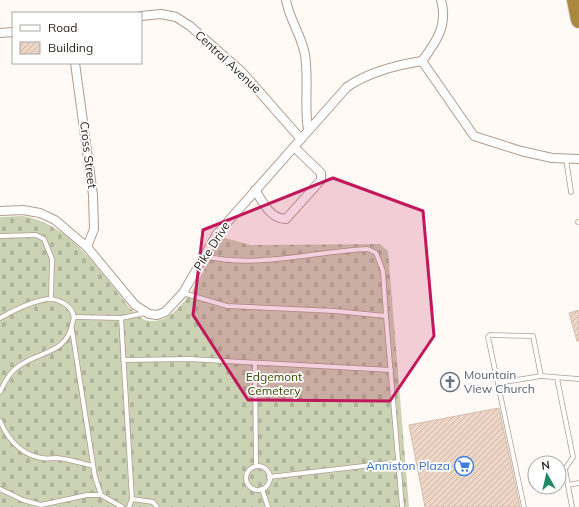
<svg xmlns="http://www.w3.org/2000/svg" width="579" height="507" font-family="Mulish,sans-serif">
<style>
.cemetery{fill:url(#cemetery-stones)}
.building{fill:url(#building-hatch);stroke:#d3bcac}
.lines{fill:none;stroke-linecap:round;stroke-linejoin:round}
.lane-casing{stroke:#b19c8c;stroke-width:5.5}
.street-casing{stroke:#b19c8c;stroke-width:10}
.highway-casing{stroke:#d9d8d6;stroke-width:18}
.lane{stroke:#fff;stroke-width:4}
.street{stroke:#fff;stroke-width:8}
.highway{stroke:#ab883d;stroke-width:16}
.marked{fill:#c2185b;fill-opacity:0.2;stroke:#c2185b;stroke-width:3;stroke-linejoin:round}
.labels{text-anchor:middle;stroke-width:3.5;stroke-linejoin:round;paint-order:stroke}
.street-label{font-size:12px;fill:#2c241e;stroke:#fff}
.worship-label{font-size:12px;fill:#5b616d;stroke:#fff;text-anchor:start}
.park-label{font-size:12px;fill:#3e4900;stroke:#fff}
.shop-label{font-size:12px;fill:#366cbe;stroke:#fff;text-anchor:end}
</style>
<defs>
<pattern id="cemetery-stones" width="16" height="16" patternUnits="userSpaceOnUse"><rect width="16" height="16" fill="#cbd3b4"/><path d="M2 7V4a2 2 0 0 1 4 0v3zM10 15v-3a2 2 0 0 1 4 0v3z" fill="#aeb59a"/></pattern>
<pattern id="building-hatch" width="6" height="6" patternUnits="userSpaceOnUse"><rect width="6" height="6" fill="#edd6c5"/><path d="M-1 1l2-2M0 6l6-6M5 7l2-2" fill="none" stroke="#cbb8a9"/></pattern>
</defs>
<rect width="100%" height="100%" fill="#fffaf6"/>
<path class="cemetery" d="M 23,216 C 67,224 91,260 118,293 C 125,302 133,313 143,319 C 154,324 166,319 174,312 C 195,294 208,260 222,237 L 250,245 L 380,244 L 388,251 L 409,507 L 0,507 L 0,217 Z"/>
<g class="building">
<polygon points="579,310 579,341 577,341 569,313"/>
<polygon points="499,408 520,507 425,507 409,425"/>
</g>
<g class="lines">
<defs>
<g id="lane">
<polyline points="566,159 571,192"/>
<polyline points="578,222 579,222"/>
<polyline points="0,236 36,235 44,239 52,259 51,298"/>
<path d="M 204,256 C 256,269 316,251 368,249 L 376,253 L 383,271 L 386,316 L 402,507"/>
<polyline points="183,293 227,306 335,311 386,316"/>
<polyline points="74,317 121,318 145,313"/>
<path d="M 0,318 C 14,310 26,304 42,300 C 51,298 57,299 65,304 C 71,308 75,314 73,321 C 67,357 36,350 15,369 C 8,375 4,383 0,392"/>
<polyline points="121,318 132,499 129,507"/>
<polyline points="72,330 95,477 101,495 122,507"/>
<polyline points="123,360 189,359 391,370"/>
<polyline points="255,363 256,466"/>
<polyline points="557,378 573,457 565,469 572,507"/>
<polyline points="498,383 541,376"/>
<path d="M 0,421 C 8,439 20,454 41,458 C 46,459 52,458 57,458 C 69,459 81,463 93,466"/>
<circle cx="258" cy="478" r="12"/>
<polyline points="269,477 398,462"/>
<polyline points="568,485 579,483"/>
<polyline points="0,489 23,500 41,505 87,495 101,495"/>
<polyline points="262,489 268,507"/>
<polyline points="132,499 153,502 157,507"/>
<polyline points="524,507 488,337 490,335 533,336 541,376 579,379"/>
</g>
<g id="street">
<path d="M 286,0 C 289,19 302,36 305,55 C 309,80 304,105 308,130"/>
<polyline points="141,16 161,14 176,17 190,26 242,72 300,138"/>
<polyline points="0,33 13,32"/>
<polyline points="422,61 474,136 521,151 552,158 579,159"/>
<path d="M 422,61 C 437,41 448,25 441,0"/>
<polyline points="75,63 93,195 94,229 87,247"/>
<path d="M 255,190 C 263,202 270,219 286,219 L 321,180 L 321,173 L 294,147"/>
<path d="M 0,211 L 23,210 L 40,213 L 55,220 L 87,247 L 135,305 L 149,314 L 157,315 L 165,312 L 183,293 L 217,234 L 347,87 C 369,72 396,65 422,61"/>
</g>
<polyline id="highway" points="575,0 579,20"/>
</defs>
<use href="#lane" class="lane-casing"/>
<use href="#street" class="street-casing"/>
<use href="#highway" class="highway-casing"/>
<use href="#lane" class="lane"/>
<use href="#street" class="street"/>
<use href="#highway" class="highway"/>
</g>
<path class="marked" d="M 333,178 L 423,211 L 434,336 L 390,401 L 248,400 L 193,315 L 203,230 Z"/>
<defs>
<symbol id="church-ring" viewBox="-11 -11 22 22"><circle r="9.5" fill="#fff" stroke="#6b7280" stroke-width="1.5"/><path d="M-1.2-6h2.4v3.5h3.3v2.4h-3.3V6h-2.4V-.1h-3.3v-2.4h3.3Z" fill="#6b7280"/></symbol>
<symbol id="supermarket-ring" viewBox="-11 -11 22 22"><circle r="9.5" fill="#fff" stroke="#3f7fe0" stroke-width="1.5"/><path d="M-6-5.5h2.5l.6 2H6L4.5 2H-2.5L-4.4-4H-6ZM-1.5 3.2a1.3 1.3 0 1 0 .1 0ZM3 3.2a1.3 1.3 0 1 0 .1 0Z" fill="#3f7fe0"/></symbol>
</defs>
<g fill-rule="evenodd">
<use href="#church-ring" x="439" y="371" width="22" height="22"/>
<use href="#supermarket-ring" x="453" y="455" width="22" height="22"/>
</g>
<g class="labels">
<g class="street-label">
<text transform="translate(228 62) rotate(43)" y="4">Central Avenue</text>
<text transform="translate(88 155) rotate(83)" y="4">Cross Street</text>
<text transform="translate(212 246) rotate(-57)" y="4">Pike Drive</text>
</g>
<g class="worship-label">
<text x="464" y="379">Mountain<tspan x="464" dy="14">View Church</tspan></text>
</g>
<g class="park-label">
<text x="274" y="381">Edgemont<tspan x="274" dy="14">Cemetery</tspan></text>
</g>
<g class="shop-label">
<text x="450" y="470">Anniston Plaza</text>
</g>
</g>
<rect x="12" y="12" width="130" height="52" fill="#ffffff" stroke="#aba7a5"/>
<rect x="20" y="25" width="20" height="6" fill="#ffffff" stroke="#aba7a5"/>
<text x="48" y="32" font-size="12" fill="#2c241e">Road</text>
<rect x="20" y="42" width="20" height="12" fill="url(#building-hatch)" stroke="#aba7a5"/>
<text x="48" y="52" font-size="12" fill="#2c241e">Building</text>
<g transform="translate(547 475) rotate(352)"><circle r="19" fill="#ffffff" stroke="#aba7a5"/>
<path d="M0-3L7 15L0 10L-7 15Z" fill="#228965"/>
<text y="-6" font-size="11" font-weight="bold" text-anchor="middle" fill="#2c241e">N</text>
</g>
</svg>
